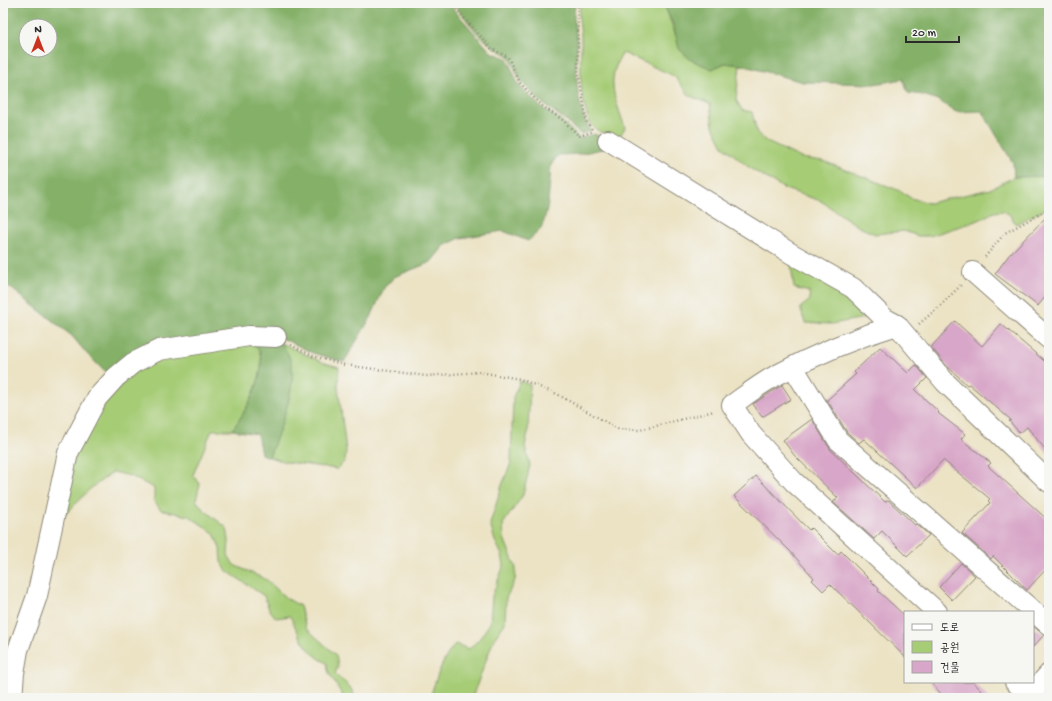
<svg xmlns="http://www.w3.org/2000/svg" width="1052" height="701" font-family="'Gochi Hand','Poor Story',sans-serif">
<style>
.green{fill:#a6cc76;stroke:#687c50}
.forest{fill:#84b067;stroke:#586e49;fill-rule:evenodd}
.building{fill:#d8a6c8}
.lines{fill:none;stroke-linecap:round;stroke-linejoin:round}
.minor-casing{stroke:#8c8778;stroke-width:22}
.path{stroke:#8c8778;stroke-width:2.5;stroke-dasharray:1 3;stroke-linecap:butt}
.minor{stroke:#fff;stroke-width:20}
</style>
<rect width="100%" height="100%" fill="#f6f6f2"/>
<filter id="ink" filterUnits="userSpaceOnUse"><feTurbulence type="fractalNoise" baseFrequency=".025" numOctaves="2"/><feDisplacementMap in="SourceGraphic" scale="8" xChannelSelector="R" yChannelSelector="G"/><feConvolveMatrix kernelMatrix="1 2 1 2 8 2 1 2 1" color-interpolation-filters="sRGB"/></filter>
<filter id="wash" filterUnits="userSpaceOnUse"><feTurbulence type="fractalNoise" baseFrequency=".012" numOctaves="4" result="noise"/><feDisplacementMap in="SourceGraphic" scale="16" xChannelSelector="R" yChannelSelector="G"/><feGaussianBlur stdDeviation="0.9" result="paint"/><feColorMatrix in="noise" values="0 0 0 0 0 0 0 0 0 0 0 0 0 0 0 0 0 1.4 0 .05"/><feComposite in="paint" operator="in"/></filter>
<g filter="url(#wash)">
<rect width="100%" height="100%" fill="#ece3c5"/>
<g class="green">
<path d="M 582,3 L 660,3 L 666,9 L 676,36 L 712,69 L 725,63 L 740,65 L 736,100 L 742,110 L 752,112 L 757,133 L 767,142 L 801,158 L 823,161 L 898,190 L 911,198 L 929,203 L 990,189 L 1014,177 L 1049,176 L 1049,207 L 1016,224 L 1009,214 L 1002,211 L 994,212 L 979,220 L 930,236 L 918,236 L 904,231 L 875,234 L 859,227 L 821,201 L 785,189 L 751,169 L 723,146 L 713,126 L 710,104 L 690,96 L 674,76 L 623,53 C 604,81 616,99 625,128 L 617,140 C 608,135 595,132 590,122 C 578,98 581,65 581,39 C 581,28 576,13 582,3 Z"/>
<polygon points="790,257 817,274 875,316 832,324 805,323 800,308 810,300 809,292 794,288"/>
<path d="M 251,340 C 254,344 258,348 260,353 C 267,375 245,413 232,430 L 212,430 L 193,475 L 200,484 L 196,500 L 203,509 L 227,528 L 229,540 L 228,555 L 234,565 L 267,580 L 286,598 L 300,606 L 306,628 L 336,655 L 338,666 L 335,674 L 350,687 L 356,698 L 344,698 L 328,671 L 327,663 C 307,654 299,635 290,616 L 276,618 L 269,609 L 264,596 L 227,571 L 221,562 L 220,548 L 214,533 L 189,516 L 161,510 L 154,501 L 154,488 L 130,476 L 113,472 L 90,489 L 58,522 L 72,453 L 95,409 L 146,361 Z"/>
<polygon points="281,343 322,362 339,367 338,386 346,450 345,461 337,469 286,462 269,457 281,425 292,378"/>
<path d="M 520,381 L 530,385 L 528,433 L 525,446 L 530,465 L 523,495 L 503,524 L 504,538 L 516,568 L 515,580 L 506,598 L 505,623 L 494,639 L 472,698 L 430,698 C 436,678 442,660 455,644 L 469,649 L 480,638 L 490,623 L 492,596 L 504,565 L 502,555 L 495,541 L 490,524 L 502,485 L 511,463 L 513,397 Z"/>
</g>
<g class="forest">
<path d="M 3,3 L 448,3 L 491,52 L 507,58 L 518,84 L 541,107 L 562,121 L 579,138 L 595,134 L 615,146 L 579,154 L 558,155 L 551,165 L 548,204 L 544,221 L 540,230 L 528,241 L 503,231 L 460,238 L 444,246 L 431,262 L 394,277 L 384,288 L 371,317 L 344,362 L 313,353 L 278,336 L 174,345 L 111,378 L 87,354 L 72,336 L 3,282 ZM 26,26 L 50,26 L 50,50 L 26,50 Z"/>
<path d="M 453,3 L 577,3 C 570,13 577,32 577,43 C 576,72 575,105 591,131 L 580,134 L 564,119 L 542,103 L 521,82 L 509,56 L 493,47 L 478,34 Z"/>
<polygon points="660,3 1049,3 1049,176 1014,177 1013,163 982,111 956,112 938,100 923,95 908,93 903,79 874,84 803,82 741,65 725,63 712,69 691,60 679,49 673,24 666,9"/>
<path d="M 251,340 L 281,343 C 284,348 288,353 290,359 C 300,382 278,434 269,457 L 261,454 L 257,434 L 232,430 C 245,413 267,375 260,353 C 258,348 254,344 251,340 Z"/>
</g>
<g id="blocks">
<g class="building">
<polygon points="1049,214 1049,292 1038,306 995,274 1009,255"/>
<polygon points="955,321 982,346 1001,324 1049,365 1049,454 1027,427 1020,433 1009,421 1011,420 969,384 967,385 945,364 931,347"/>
<polygon points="880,347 908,373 916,365 927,378 915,390 939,412 938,413 965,434 961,439 991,463 988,466 1049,521 1049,566 1027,590 993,556 991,559 962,533 990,503 988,501 990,499 943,460 917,488 864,439 859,443 847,432 827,400 856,374 854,372"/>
<polygon points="782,385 791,399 762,417 753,404"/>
<polygon points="812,419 830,449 885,502 888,500 915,525 916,524 929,535 907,556 882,531 874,539 833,502 838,498 794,455 783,440"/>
<polygon points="756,476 809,530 811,528 838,555 841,551 879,589 878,591 905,616 905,657 830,584 823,591 812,580 814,578 789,550 734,496"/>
<polygon points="961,563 975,576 952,600 939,587"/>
<polygon points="1033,626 1044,635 1033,647"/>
<polygon points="930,682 973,682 989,698 945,698"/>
</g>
</g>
</g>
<g filter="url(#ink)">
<use href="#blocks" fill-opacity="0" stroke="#8c8778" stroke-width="1"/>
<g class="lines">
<defs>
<g id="minor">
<polyline points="608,140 792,254 853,288 884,318 897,325 945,382 1049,482"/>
<polyline points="973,272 1049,339"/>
<path d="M 897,325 C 854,338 814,355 775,376 C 760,384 746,395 732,405 L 751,434 L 794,482 L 937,612"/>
<polyline points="793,367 838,440 1049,625"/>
<polyline points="1015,682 1030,695 1049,674"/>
<polyline points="12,698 14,673 18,650 37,596 68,453 97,398 116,377 133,363 159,350 249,336 276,337"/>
</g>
</defs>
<use href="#minor" class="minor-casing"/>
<g class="path">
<polyline points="451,3 492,49 508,57 520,83 542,106 563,120 579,136 592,132"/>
<polyline points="580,3 578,6 578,70 587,122 593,131"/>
<polyline points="985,257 1005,233 1049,209"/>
<polyline points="919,324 940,306 961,285"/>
<polyline points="291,345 313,356 345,365 426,376 480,372 520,379 557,394 618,429 640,430 714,411"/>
</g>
<use href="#minor" class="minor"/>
</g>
</g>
<rect width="1052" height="701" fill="none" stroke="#f6f6f2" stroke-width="16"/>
<rect x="904" y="611" width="130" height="72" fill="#f6f6f2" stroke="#a5a5a2"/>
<rect x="912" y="624" width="20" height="6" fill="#ffffff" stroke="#a5a5a2"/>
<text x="940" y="631" font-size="12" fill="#2b2b2b">도로</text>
<rect x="912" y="641" width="20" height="12" fill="#a6cc76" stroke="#a5a5a2"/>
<text x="940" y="651" font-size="12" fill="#2b2b2b">공원</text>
<rect x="912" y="661" width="20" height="12" fill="#d8a6c8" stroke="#a5a5a2"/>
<text x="940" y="671" font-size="12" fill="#2b2b2b">건물</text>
<g transform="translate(38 38)"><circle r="19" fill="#f6f6f2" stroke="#a5a5a2"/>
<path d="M0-3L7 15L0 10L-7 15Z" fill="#c8321e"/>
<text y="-6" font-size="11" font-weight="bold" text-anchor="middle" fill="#2b2b2b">N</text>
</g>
<path d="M906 36v6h53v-6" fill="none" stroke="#2b2b2b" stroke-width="2"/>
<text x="912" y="36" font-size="12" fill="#2b2b2b" stroke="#f6f6f2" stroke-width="3" paint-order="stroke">20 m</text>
</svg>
